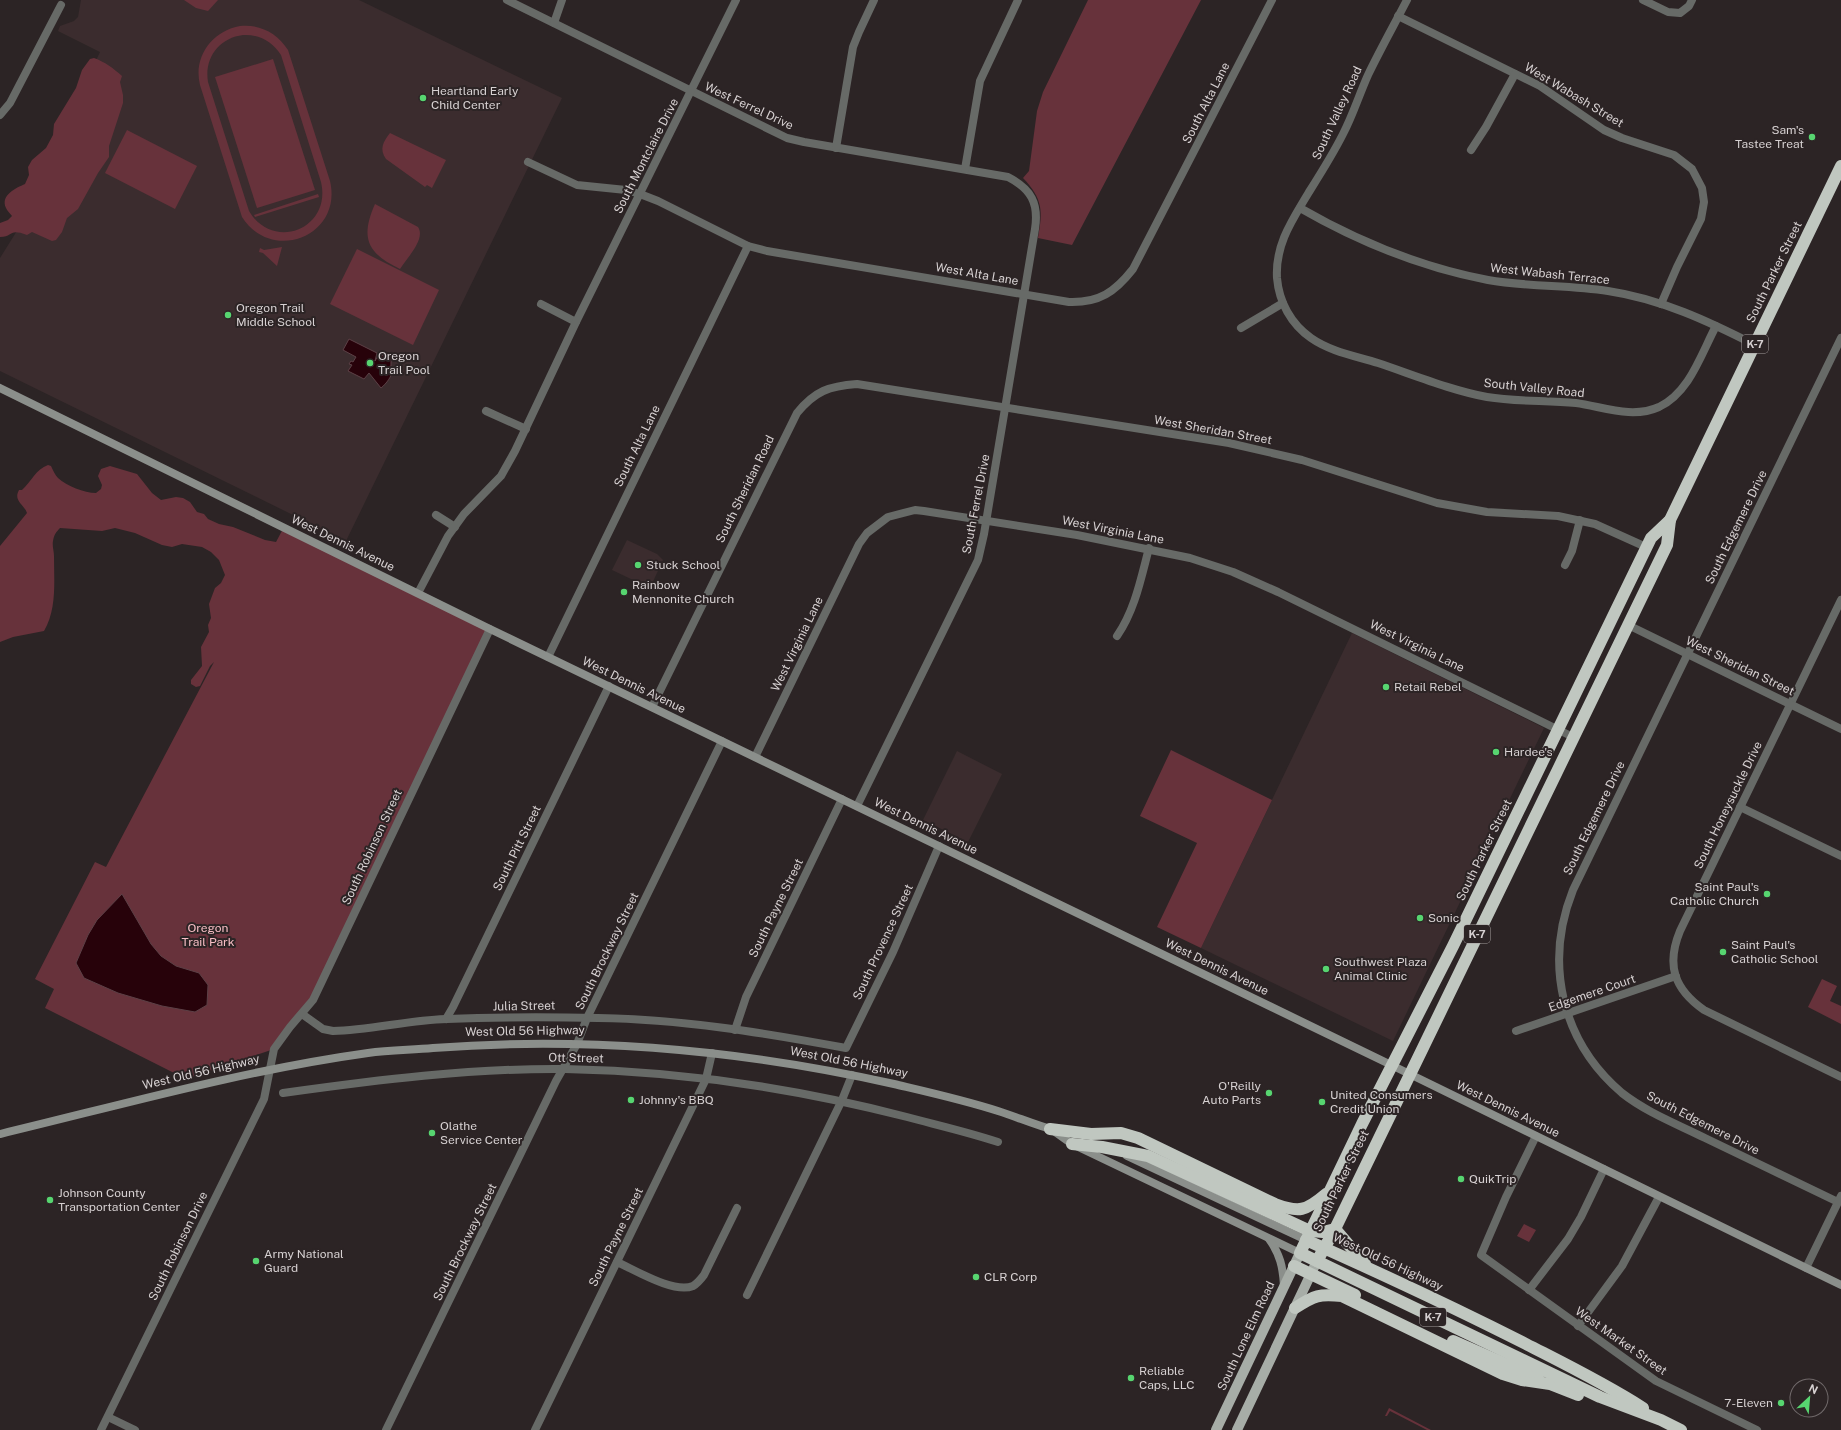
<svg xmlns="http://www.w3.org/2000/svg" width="1841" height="1430" font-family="'Public Sans',sans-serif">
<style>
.built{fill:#3b2c2e}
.green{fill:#67323b;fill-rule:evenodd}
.water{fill:#27020a;stroke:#5c4046}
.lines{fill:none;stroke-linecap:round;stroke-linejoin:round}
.street{stroke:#676a67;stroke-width:8}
.secondary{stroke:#8b8f8b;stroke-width:8}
.primary{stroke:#a7ada7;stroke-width:10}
.highway{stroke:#c0c7c0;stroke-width:12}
.poi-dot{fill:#57d570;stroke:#2c2425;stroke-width:1.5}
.labels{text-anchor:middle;stroke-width:4;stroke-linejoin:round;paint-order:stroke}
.shield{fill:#2c2425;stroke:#a49d9e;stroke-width:1}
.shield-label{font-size:11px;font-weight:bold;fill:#d7d1d2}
.poi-label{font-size:12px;fill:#d7d1d2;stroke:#2c2425;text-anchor:start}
.street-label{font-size:12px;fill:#d7d1d2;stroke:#2c2425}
.park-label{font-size:12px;fill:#f8bec5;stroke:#2c2425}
</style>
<rect width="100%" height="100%" fill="#2c2425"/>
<g class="built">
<polygon points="81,0 359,0 562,98 346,541 0,371 0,258 15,234 100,52 58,31 60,26 74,21 78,17"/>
<polygon points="627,540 657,554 663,560 650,588 612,570"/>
<polygon points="1352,633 1544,728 1393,1041 1201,948"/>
<polygon points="957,751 1002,774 968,842 923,820"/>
</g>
<g class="green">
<polygon points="184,0 218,0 208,11 196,8"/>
<path d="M 1088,0 L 1201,0 L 1072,245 L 1038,238 C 1043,211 1043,199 1023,178 L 1029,171 L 1037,111 L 1043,92 Z"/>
<path d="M 240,26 C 260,24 277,33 288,50 L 330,181 C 343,236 272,264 242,217 L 200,85 C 193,57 212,31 240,26 ZM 243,35 C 259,34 273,42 281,55 L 321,182 C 332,229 273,252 249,211 L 208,82 C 204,58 219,38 243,35 Z"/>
<path d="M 94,58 C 105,62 113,68 122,76 L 120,82 L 123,95 L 123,103 L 109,146 L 109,157 L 98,173 L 78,209 L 67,218 L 62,232 L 56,240 L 52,241 L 32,232 L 27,235 C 8,228 14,237 0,237 L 0,223 L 8,220 L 12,216 C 10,213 7,211 6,208 C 0,195 16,188 25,184 L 29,175 L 28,167 L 32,160 L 46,148 L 53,135 L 54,124 L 76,88 L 82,70 L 90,59 Z"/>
<polygon points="273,59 315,190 257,208 215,77"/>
<polygon points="127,130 197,166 175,209 105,173"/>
<path d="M 390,133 L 446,160 L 432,188 L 427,185 L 425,187 L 386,159 C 379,149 383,142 390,133 Z"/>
<polygon points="318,194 319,197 255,217 254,215"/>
<path d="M 375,204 L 418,227 C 426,239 407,258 400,269 C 367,253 360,238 375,204 Z"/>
<polygon points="282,247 277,266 263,253 259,252 260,248 264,250"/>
<polygon points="357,249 439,290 413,345 330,304"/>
<path d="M 48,465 L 51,466 C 53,470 55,475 58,478 C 67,486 84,493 96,493 L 101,489 L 102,485 L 98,476 L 101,469 L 110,466 L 137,474 L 152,493 L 161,500 L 176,497 L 183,498 L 190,502 L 197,512 L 204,514 L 208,519 L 219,524 L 233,527 L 265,540 L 276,542 L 284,527 L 490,629 L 313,1000 L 274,1049 L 186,1079 L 45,1008 L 54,989 L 35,979 L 95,862 L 106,867 L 214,662 L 210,666 L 200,686 L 196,687 L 191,684 L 191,680 L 202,666 L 201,647 L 209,632 L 208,625 L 211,618 L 209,604 L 215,588 L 221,583 L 225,575 L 219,560 L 211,552 L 202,547 L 182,544 L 172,547 L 162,545 L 135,533 L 115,528 L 102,531 L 60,528 C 56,532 54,535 53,541 C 52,546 54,551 54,556 C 54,581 57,609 44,631 L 13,637 L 0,642 L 0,546 L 27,513 C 24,504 13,501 19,490 L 22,490 C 31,482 36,469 48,465 Z"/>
<polygon points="1171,750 1272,800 1201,948 1157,927 1197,843 1140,816"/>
<polygon points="1822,979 1837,986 1830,1001 1841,1006 1841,1024 1808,1007"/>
<polygon points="1524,1224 1536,1230 1529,1242 1517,1236"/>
<polygon points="1389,1408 1431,1430 1427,1430 1390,1411 1387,1416 1385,1416"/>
</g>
<g class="water">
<path d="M 349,339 L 377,353 L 375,361 L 379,354 L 391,360 L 391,366 L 389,367 L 393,370 C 391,377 387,383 381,388 L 369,373 L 364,379 L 348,371 L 352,365 L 349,364 L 351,361 L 353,362 L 356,357 L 343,350 Z"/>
<polygon points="122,894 151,944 161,956 176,966 199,973 208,985 207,1005 195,1012 162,1006 118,993 84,978 76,963 88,935 97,920"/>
</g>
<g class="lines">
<g class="street">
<path d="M 507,0 L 787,138 L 804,142 L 1008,177 C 1031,189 1039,203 1035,229 L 984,534 L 978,560 L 857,806"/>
<path d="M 1407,0 C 1394,25 1380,50 1368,75 C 1359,95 1353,115 1343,134 C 1333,154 1321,173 1309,192 C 1293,219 1275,244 1277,278 C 1279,302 1291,324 1311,338 C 1331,352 1356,356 1378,363 C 1414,375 1450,390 1487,397 C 1517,402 1546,400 1576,403 C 1604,407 1632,419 1659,407 C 1690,392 1701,354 1716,326"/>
<polyline points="1643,0 1668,12 1680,13 1689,6 1692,0"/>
<polyline points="1398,16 1540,86 1604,130 1622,138 1674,155 1692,169 1702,188 1704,202 1701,219 1677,267 1661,304"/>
<polyline points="554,23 562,0"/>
<polyline points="0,115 10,103 61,5"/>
<polyline points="836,148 853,47 859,32 874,0"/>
<polyline points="1471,150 1486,127 1515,74"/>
<path d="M 528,162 L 577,185 L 626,190 L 640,194 L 658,201 L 748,246 L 767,251 L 1069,302 C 1099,303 1115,292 1133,269 L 1272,0"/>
<polyline points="965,169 980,81 1018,0"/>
<path d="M 1300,208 C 1359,242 1420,267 1488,280 C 1528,287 1568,285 1608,291 C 1661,299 1708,321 1755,345"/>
<polyline points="541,304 576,322"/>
<polyline points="1241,328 1283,303"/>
<polyline points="486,411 526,429"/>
<polyline points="436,515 455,527"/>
<polyline points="1565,565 1572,551 1580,520"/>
<polyline points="418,593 448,536 464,514 501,476 515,451 576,322 736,0"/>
<path d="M 1841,600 L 1680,931 C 1666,965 1674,989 1704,1010 L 1841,1077"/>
<polyline points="1628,625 1841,729"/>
<path d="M 1117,636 C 1135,610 1141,578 1149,548"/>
<polyline points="548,657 748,246"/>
<path d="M 652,707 L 797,413 C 815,391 829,386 857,384 L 1229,443 L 1302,460 L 1437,503 L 1487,512 L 1558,516 L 1595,524 L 1646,547"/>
<polyline points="755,757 859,544 867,533 888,517 915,510 924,511 1077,535 1190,558 1233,572 1278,592 1573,737"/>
<polyline points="1740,807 1841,856"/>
<path d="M 302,1014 L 323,1029 L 333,1031 C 371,1030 409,1020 447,1019 C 497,1017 548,1017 598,1018 C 681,1019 765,1033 846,1048 L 893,952 L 939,846"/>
<polyline points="446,1019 453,1007 609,686"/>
<polyline points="735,1030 746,997 842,799"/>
<polyline points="1516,1031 1676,976"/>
<path d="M 283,1093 C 376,1080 471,1068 565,1069 C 681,1071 795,1088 907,1117 C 937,1125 968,1132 998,1142"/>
<polyline points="1536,1136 1506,1197 1481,1255 1656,1381 1757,1430"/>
<path d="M 1838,1202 C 1794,1181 1749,1159 1705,1138 C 1677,1124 1646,1112 1622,1093 C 1561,1041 1544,963 1573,890 L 1841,338"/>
<path d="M 617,1262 C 635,1270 674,1294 693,1286 C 698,1283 701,1279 704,1275 L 737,1208"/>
<polyline points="1806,1268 1841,1196"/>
<polyline points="1529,1290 1568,1239 1581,1217 1604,1169"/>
<polyline points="747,1295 842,1100 852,1075"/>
<polyline points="1578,1326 1622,1266 1659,1197"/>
<polyline points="108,1417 135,1430"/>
<polyline points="101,1430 264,1099 274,1049 290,1027 313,1000 490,629"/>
<polyline points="386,1430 556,1081 577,1044 587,1018 722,741"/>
<polyline points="535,1430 706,1079 712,1053"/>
</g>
<g class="secondary">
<polyline points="0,388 490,629 1381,1060 1841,1285"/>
<polyline points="1051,1129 1072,1144 1300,1253"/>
<path d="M 0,1134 C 121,1105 245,1070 368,1053 C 390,1050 412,1050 433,1048 C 588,1036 742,1050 894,1084 C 928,1092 964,1100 998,1111 C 1017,1117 1035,1125 1054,1130"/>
<polyline points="1127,1156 1306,1240"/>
<path d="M 1269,1239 C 1280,1254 1283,1267 1284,1286"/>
</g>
<g class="primary">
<polyline points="1216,1430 1300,1253"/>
<polyline points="1237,1430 1317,1261"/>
</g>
<g class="highway">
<path d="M 1050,1129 L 1091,1134 L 1121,1133 L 1138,1138 L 1275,1204 C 1299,1213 1306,1211 1326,1194"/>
<polyline points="1072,1144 1102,1147 1148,1156 1310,1231 1323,1232 1335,1229"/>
<polyline points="1335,1229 1365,1264"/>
<path d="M 1306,1240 C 1380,1273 1453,1307 1526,1344 C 1565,1364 1606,1384 1643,1408"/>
<polyline points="1317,1261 1335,1229 1667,545 1670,520"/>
<polyline points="1294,1266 1355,1295"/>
<path d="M 1295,1308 C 1315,1295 1319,1294 1342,1296 L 1503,1374 L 1522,1380 L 1550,1384 L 1578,1395"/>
<polyline points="1453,1341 1519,1370 1540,1372"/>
<polyline points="1681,1430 1661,1420 1600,1397 1300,1253 1362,1124 1453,946 1651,538 1670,520 1841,166"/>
</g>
</g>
<g class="poi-dot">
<circle cx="423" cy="98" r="4"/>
<circle cx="1812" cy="137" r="4"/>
<circle cx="228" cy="315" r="4"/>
<circle cx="370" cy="363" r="4"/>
<circle cx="638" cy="565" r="4"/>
<circle cx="624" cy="592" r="4"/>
<circle cx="1386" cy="687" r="4"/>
<circle cx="1496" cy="752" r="4"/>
<circle cx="1767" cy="894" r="4"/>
<circle cx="1420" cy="918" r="4"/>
<circle cx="1723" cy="952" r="4"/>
<circle cx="1326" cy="969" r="4"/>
<circle cx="1269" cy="1093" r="4"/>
<circle cx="631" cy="1100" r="4"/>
<circle cx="1322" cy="1102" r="4"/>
<circle cx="432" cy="1133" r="4"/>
<circle cx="1461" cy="1179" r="4"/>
<circle cx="50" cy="1200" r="4"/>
<circle cx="256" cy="1261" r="4"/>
<circle cx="976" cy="1277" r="4"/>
<circle cx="1131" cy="1378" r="4"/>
<circle cx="1781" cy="1403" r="4"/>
</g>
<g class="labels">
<g class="shield">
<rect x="1742" y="335" width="26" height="18" rx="3"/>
<rect x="1464" y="925" width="26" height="18" rx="3"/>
<rect x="1420" y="1308" width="26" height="18" rx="3"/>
</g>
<g class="shield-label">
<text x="1755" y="348">K-7</text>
<text x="1477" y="938">K-7</text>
<text x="1433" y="1321">K-7</text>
</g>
<g class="poi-label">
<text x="431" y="95">Heartland Early<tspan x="431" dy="14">Child Center</tspan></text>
<text x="1804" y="134" text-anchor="end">Sam's<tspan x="1804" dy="14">Tastee Treat</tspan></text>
<text x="236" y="312">Oregon Trail<tspan x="236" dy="14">Middle School</tspan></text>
<text x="378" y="360">Oregon<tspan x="378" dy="14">Trail Pool</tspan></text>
<text x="646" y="569">Stuck School</text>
<text x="632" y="589">Rainbow<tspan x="632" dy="14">Mennonite Church</tspan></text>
<text x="1394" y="691">Retail Rebel</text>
<text x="1504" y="756">Hardee's</text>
<text x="1759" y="891" text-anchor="end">Saint Paul's<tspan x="1759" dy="14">Catholic Church</tspan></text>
<text x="1428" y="922">Sonic</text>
<text x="1731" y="949">Saint Paul's<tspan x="1731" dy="14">Catholic School</tspan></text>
<text x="1334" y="966">Southwest Plaza<tspan x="1334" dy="14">Animal Clinic</tspan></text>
<text x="1261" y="1090" text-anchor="end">O'Reilly<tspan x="1261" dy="14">Auto Parts</tspan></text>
<text x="1330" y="1099">United Consumers<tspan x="1330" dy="14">Credit Union</tspan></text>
<text x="639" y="1104">Johnny's BBQ</text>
<text x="440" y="1130">Olathe<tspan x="440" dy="14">Service Center</tspan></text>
<text x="1469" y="1183">QuikTrip</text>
<text x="58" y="1197">Johnson County<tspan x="58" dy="14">Transportation Center</tspan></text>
<text x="264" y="1258">Army National<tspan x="264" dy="14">Guard</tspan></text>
<text x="984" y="1281">CLR Corp</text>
<text x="1139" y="1375">Reliable<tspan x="1139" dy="14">Caps, LLC</tspan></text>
<text x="1773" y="1407" text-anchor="end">7-Eleven</text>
</g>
<g class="street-label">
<text transform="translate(1574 95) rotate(31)" y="4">West Wabash Street</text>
<text transform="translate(1206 103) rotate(-63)" y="4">South Alta Lane</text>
<text transform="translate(749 106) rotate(25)" y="4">West Ferrel Drive</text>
<text transform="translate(1337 113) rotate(-65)" y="4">South Valley Road</text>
<text transform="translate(646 156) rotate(-63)" y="4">South Montclaire Drive</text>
<text transform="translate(1774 272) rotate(-64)" y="4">South Parker Street</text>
<text transform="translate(977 274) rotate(10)" y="4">West Alta Lane</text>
<text transform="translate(1550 274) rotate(6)" y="4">West Wabash Terrace</text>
<text transform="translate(1534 388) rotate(6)" y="4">South Valley Road</text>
<text transform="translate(1213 430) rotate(10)" y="4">West Sheridan Street</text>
<text transform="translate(637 446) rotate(-64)" y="4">South Alta Lane</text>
<text transform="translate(745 489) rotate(-64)" y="4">South Sheridan Road</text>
<text transform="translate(976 504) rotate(-79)" y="4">South Ferrel Drive</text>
<text transform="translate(1736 527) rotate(-64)" y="4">South Edgemere Drive</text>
<text transform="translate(1113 530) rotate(11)" y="4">West Virginia Lane</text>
<text transform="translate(343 543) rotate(26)" y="4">West Dennis Avenue</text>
<text transform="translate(797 644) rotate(-64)" y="4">West Virginia Lane</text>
<text transform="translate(1417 646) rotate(26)" y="4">West Virginia Lane</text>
<text transform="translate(1740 666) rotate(26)" y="4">West Sheridan Street</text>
<text transform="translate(634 685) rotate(26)" y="4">West Dennis Avenue</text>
<text transform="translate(1728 805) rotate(-64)" y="4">South Honeysuckle Drive</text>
<text transform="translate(1594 818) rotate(-64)" y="4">South Edgemere Drive</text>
<text transform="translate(926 826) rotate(26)" y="4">West Dennis Avenue</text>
<text transform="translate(372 847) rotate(-65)" y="4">South Robinson Street</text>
<text transform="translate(517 848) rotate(-64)" y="4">South Pitt Street</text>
<text transform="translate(1484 850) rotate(-64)" y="4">South Parker Street</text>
<text transform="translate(776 908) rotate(-64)" y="4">South Payne Street</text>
<text transform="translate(883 942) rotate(-65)" y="4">South Provence Street</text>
<text transform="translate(607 951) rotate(-64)" y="4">South Brockway Street</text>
<text transform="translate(1217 967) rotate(26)" y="4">West Dennis Avenue</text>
<text transform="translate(1592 993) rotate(-19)" y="4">Edgemere Court</text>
<text transform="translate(524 1006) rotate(-1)" y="4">Julia Street</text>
<text transform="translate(525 1031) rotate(-1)" y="4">West Old 56 Highway</text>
<text transform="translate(576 1058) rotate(1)" y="4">Ott Street</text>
<text transform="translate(849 1062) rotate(11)" y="4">West Old 56 Highway</text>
<text transform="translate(201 1072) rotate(-13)" y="4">West Old 56 Highway</text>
<text transform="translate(1508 1109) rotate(26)" y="4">West Dennis Avenue</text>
<text transform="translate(1703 1123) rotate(27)" y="4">South Edgemere Drive</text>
<text transform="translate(1341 1181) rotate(-64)" y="4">South Parker Street</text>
<text transform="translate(616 1237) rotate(-64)" y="4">South Payne Street</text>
<text transform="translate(465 1242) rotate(-64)" y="4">South Brockway Street</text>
<text transform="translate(178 1246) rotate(-64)" y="4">South Robinson Drive</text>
<text transform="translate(1388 1262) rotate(25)" y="4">West Old 56 Highway</text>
<text transform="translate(1246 1336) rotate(-65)" y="4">South Lone Elm Road</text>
<text transform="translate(1621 1341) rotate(35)" y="4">West Market Street</text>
</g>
<g class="park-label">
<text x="208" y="932">Oregon<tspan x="208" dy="14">Trail Park</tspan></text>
</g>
</g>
<g transform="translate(1809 1398) rotate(26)"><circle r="19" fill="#2c2425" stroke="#70696a"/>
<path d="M0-3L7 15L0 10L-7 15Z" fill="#57d570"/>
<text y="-6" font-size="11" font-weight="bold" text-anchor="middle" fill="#d7d1d2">N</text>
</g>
</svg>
